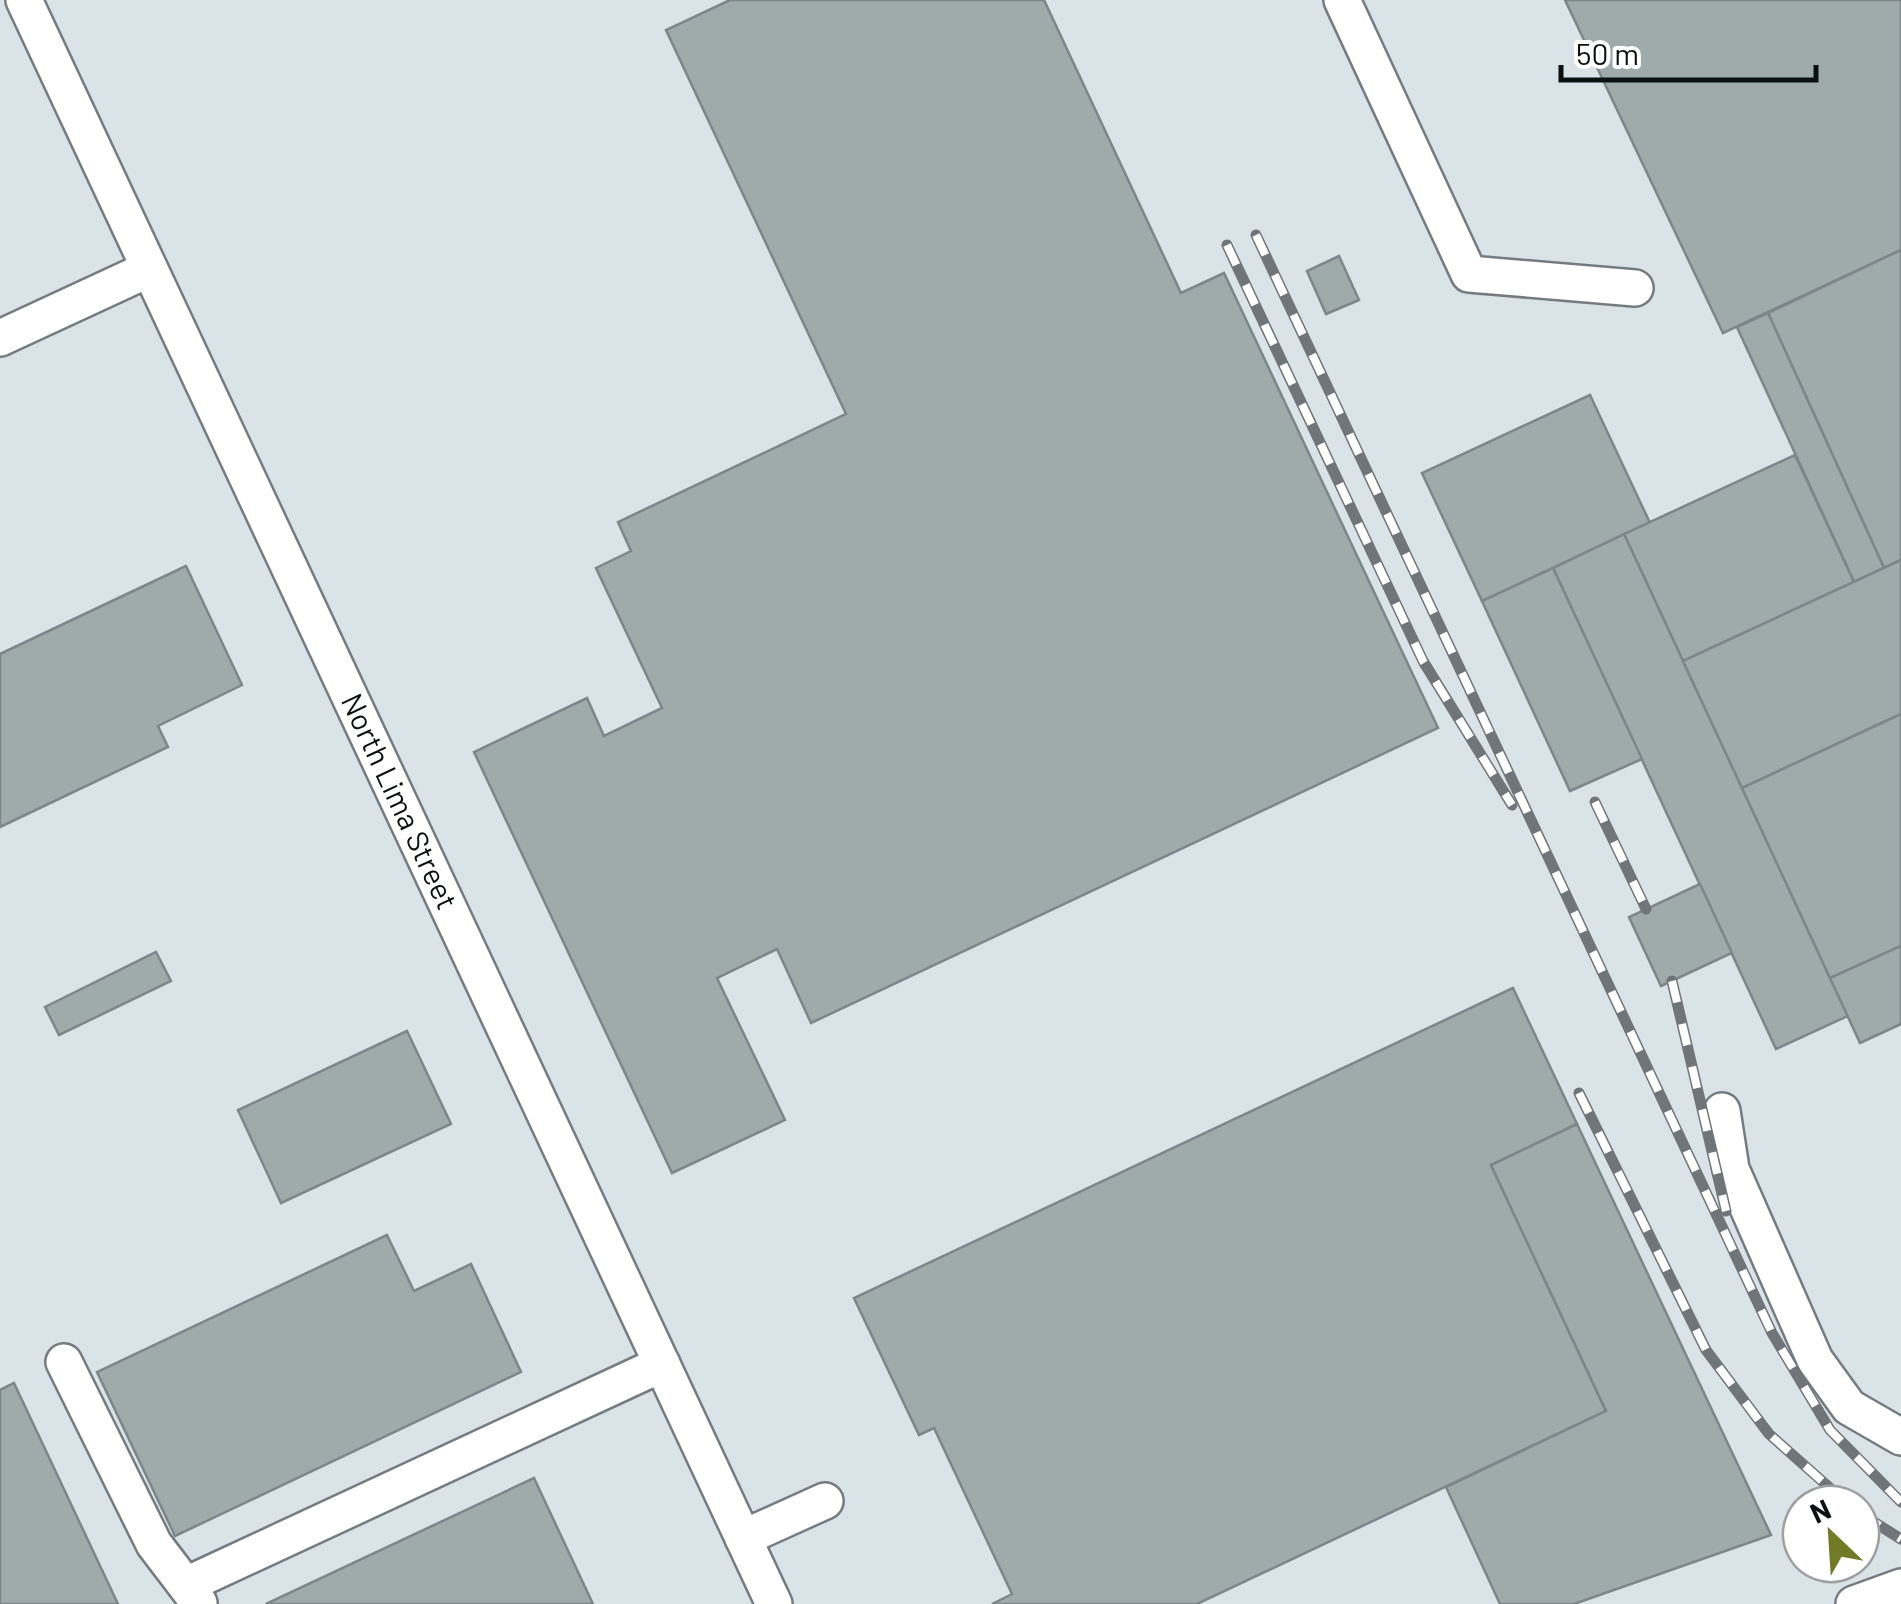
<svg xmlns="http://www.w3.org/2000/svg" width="1901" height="1604" font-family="Barlow,sans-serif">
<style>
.building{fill:#9faaab;stroke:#7d8688;stroke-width:2.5}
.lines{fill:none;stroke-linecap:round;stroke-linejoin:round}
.minor-casing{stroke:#747c81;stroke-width:40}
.minor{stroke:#fff;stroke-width:35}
.rail-casing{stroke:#6f7578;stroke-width:11}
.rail{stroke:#fff;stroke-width:8;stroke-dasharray:22;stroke-linecap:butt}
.labels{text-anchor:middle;stroke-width:8;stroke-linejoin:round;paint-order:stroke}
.street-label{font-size:30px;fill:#0d1011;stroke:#fff}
</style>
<rect width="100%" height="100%" fill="#dae3e8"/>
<g class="building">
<polygon points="730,0 1044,0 1181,293 1224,273 1438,728 811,1023 777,949 717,978 785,1120 672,1173 474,752 587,698 604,736 662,708 596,568 631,551 618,522 846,414 666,30"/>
<polygon points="1565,0 1901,0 1901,250 1723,333"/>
<polygon points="1901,250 1901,560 1884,568 1768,313"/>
<polygon points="1339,256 1359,300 1326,314 1307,271"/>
<polygon points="1768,313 1884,568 1854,582 1737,327"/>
<polygon points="1590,395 1650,523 1482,601 1422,473"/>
<polygon points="1795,455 1854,582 1683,661 1624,534"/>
<polygon points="1624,534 1848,1016 1776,1049 1553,568"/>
<polygon points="1901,560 1901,714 1742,788 1683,661"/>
<polygon points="186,566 242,685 158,726 168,747 0,827 0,654"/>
<polygon points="1553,568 1642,759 1570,791 1482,601"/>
<polygon points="1901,714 1901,946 1830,978 1742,788"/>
<polygon points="1700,884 1732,953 1661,986 1629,917"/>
<polygon points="1901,946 1901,1024 1860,1043 1830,978"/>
<polygon points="156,952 171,981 59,1035 45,1007"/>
<polygon points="1513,988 1577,1124 1491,1165 1606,1411 1197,1604 992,1604 1012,1594 934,1428 919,1435 854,1298"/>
<polygon points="407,1031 451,1124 281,1203 238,1110"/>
<polygon points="1577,1124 1771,1535 1574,1604 1500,1604 1446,1487 1606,1411 1491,1165"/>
<polygon points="387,1235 414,1291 471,1264 521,1372 175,1536 97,1372"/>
<polygon points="14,1383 118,1604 0,1604 0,1390"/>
<polygon points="534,1478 593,1604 266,1604"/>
</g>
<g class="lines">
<defs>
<g id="minor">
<path id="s1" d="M 24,0 L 774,1604"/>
<polyline points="1342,0 1469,274 1635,288"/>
<polyline points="0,338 149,269"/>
<polyline points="1722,1111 1731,1169 1815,1360 1849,1407 1901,1437"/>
<polyline points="64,1362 154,1544 199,1603"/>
<polyline points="743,1538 825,1501"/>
<polyline points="186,1585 662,1364"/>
<polyline points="1854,1604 1901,1587"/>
</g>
</defs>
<use href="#minor" class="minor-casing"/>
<use href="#minor" class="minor"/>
<defs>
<g id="rail">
<polyline points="1256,235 1772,1333 1830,1430 1901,1502"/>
<polyline points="1227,245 1423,661 1512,805"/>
<polyline points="1595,802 1646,909"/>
<polyline points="1672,981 1726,1211"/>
<polyline points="1579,1093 1706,1350 1769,1434 1848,1504"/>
<polyline points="1861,1514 1901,1539"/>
</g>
</defs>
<use href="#rail" class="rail-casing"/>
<use href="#rail" class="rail"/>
</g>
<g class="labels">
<g class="street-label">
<text dy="10" stroke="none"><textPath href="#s1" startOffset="885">North Lima Street</textPath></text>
</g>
</g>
<g transform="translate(1831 1534) rotate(335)"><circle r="48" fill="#ffffff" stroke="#9e9fa0" stroke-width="2.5"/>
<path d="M0-8L18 38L0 25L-18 38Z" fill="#717a24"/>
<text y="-15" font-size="28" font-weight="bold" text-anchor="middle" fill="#0d1011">N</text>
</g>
<path d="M1561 65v15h255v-15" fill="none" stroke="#0d1011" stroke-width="5"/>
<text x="1576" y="65" font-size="30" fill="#0d1011" stroke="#ffffff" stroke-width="8" paint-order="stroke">50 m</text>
</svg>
